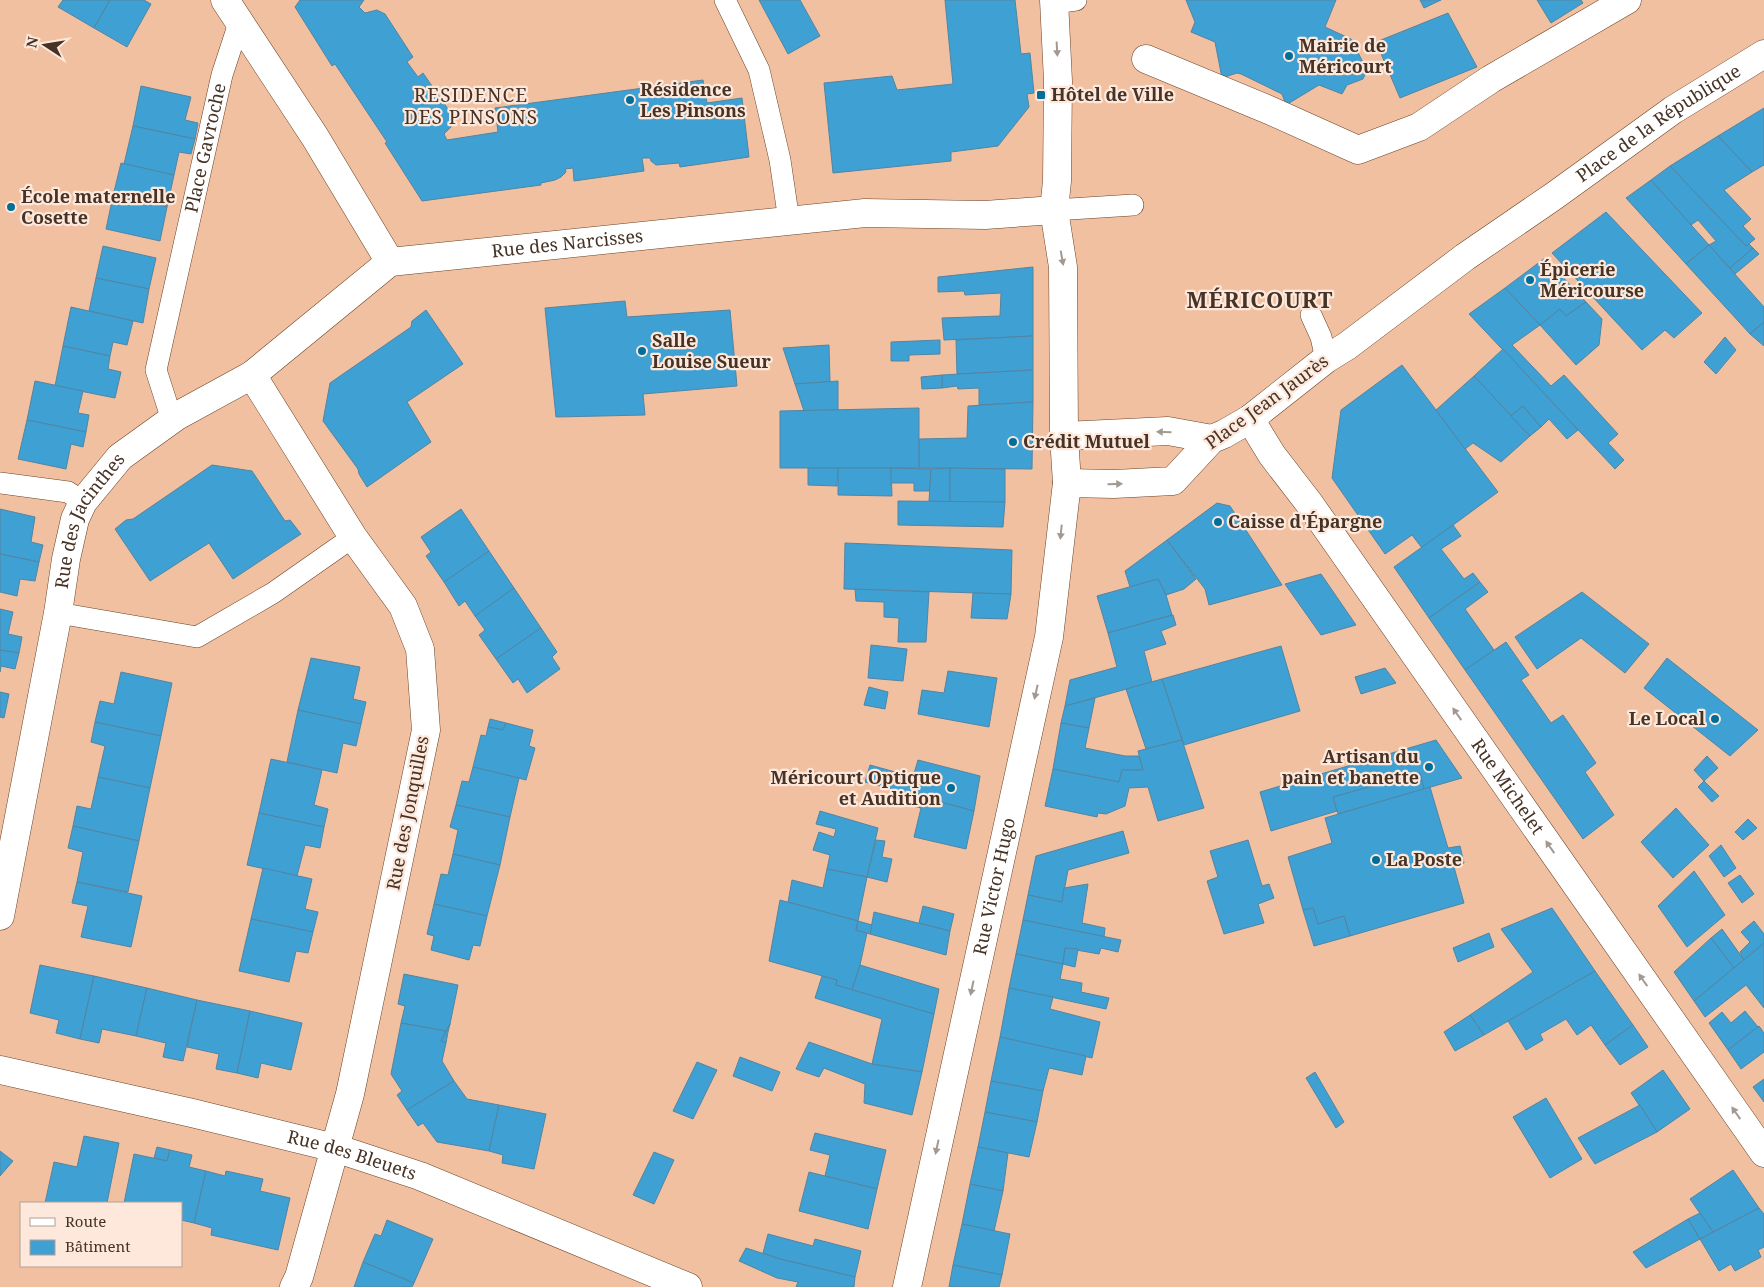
<svg xmlns="http://www.w3.org/2000/svg" width="1764" height="1287" font-family="'Noto Serif',serif">
<style>
.building{fill:#3fa0d3;stroke:#5285a3}
.lines{fill:none;stroke-linecap:round;stroke-linejoin:round}
.service-casing{stroke:#6a4225;stroke-width:22}
.minor-casing{stroke:#6a4225;stroke-width:29}
.service{stroke:#fff;stroke-width:21}
.minor{stroke:#fff;stroke-width:28}
.oneway{fill:#a29992}
.poi-dot{fill:#016e9a;stroke:#fde8db;stroke-width:2}
.labels{text-anchor:middle;stroke-width:4.5;stroke-linejoin:round;paint-order:stroke}
.poi-label{font-size:18px;font-weight:bold;fill:#463326;stroke:#fde8db;text-anchor:start}
.street-label{font-size:18px;fill:#463326;stroke:#fde8db}
.neighbourhood-label{font-size:19px;letter-spacing:1px;fill:#463326;stroke:#fde8db}
.district-label{font-size:22px;font-weight:bold;letter-spacing:1px;fill:#463326;stroke:#fde8db}
</style>
<rect width="100%" height="100%" fill="#f1c0a0"/>
<g class="building">
<polygon points="63,0 110,0 94,28 58,7"/>
<polygon points="110,0 144,0 151,4 127,47 94,28"/>
<polygon points="300,0 364,0 359,7 365,13 377,10 385,14 413,57 407,62 418,77 423,73 450,112 452,122 451,127 444,134 447,140 498,132 495,108 703,80 707,103 742,98 749,157 680,167 679,163 656,165 651,161 650,158 642,158 644,171 574,181 573,168 565,169 566,172 561,177 555,180 541,183 541,185 422,201 385,143 387,142 335,64 332,66 295,7"/>
<polygon points="759,0 800,0 820,36 788,54"/>
<polygon points="945,0 1015,0 1021,54 1030,53 1034,93 1027,94 1029,107 998,146 951,152 951,161 833,173 824,83 892,76 897,90 953,84"/>
<polygon points="1186,0 1336,0 1325,27 1351,39 1367,70 1363,79 1347,85 1342,94 1319,85 1286,105 1282,94 1241,74 1237,73 1222,78 1215,42 1191,32 1195,22"/>
<polygon points="1420,0 1441,0 1424,8"/>
<polygon points="1537,0 1581,0 1583,3 1551,23"/>
<polygon points="1448,13 1477,67 1400,98 1376,42"/>
<polygon points="141,86 191,97 185,120 198,123 195,139 133,126"/>
<polygon points="1764,108 1764,165 1752,172 1718,136"/>
<polygon points="133,126 195,139 191,154 179,152 174,175 124,164"/>
<polygon points="1718,136 1752,172 1724,190 1751,219 1743,226 1755,239 1746,246 1670,166"/>
<polygon points="121,163 174,175 167,207 113,196"/>
<polygon points="1670,166 1746,246 1749,244 1753,248 1730,268 1709,245 1716,241 1698,220 1691,225 1651,180"/>
<polygon points="1651,180 1709,245 1686,264 1626,198"/>
<polygon points="113,196 167,207 160,241 106,229"/>
<polygon points="1606,212 1702,313 1674,338 1665,330 1642,350 1552,253"/>
<polygon points="1709,245 1764,307 1764,322 1750,334 1686,264"/>
<polygon points="103,246 156,258 149,289 96,278"/>
<polygon points="1753,248 1759,254 1735,274 1730,268"/>
<polygon points="1545,258 1586,302 1566,316 1560,309 1540,325 1505,288"/>
<polygon points="1033,267 1033,336 944,340 942,318 1000,316 1001,293 965,295 964,291 938,292 938,277"/>
<polygon points="96,278 149,289 143,323 89,311"/>
<polygon points="1505,288 1540,325 1512,345 1551,386 1564,375 1618,434 1608,443 1624,460 1615,469 1469,314"/>
<polygon points="625,301 627,317 730,310 737,386 643,394 645,415 556,417 545,308"/>
<polygon points="1586,302 1602,319 1599,345 1576,365 1540,325 1560,309 1566,316"/>
<polygon points="71,307 133,321 127,345 113,342 110,356 63,346"/>
<polygon points="426,310 463,364 407,402 431,442 367,487 359,474 358,469 323,421 330,383 411,327 412,321"/>
<polygon points="1764,322 1764,346 1750,334"/>
<polygon points="1033,336 1033,370 957,374 956,340"/>
<polygon points="1725,337 1736,350 1716,374 1704,362"/>
<polygon points="940,340 940,354 909,355 909,361 891,361 891,342"/>
<polygon points="829,345 830,382 795,384 783,348"/>
<polygon points="63,346 110,356 108,369 121,372 115,398 55,386"/>
<polygon points="1503,349 1578,430 1567,439 1549,419 1541,427 1523,406 1511,416 1474,376"/>
<polygon points="1402,365 1498,492 1422,548 1412,535 1385,554 1332,478 1341,410"/>
<polygon points="1033,370 1033,402 979,405 979,388 958,389 957,386 942,388 942,375"/>
<polygon points="942,375 942,388 922,389 921,377"/>
<polygon points="1474,376 1530,436 1501,462 1473,443 1465,449 1436,410"/>
<polygon points="35,381 83,391 78,413 89,415 86,432 27,420"/>
<polygon points="838,381 838,410 804,411 795,384"/>
<polygon points="1033,402 1032,469 919,468 919,439 967,438 968,406"/>
<polygon points="1523,406 1541,427 1530,436 1511,416"/>
<polygon points="919,408 919,468 780,468 780,411"/>
<polygon points="27,420 86,432 83,447 71,444 66,469 18,459"/>
<polygon points="212,465 252,471 285,521 290,520 301,534 233,579 209,543 150,581 115,529 126,520 133,519"/>
<polygon points="808,468 838,468 837,486 808,485"/>
<polygon points="838,468 891,468 892,496 838,495"/>
<polygon points="891,468 931,469 930,491 914,491 914,483 891,483"/>
<polygon points="950,468 950,502 929,501 931,469"/>
<polygon points="950,468 1005,469 1005,502 950,502"/>
<polygon points="898,501 1005,502 1003,527 898,525"/>
<polygon points="1217,503 1230,506 1282,585 1209,605 1205,589 1167,540"/>
<polygon points="0,509 35,517 31,542 43,545 39,562 0,554"/>
<polygon points="461,509 489,551 444,582 426,556 431,552 421,537"/>
<polygon points="1453,525 1461,536 1441,549 1464,579 1473,573 1480,582 1429,618 1394,567"/>
<polygon points="1167,540 1196,579 1184,589 1166,595 1158,579 1130,587 1125,571"/>
<polygon points="845,543 1012,550 1011,594 844,589"/>
<polygon points="489,551 514,588 475,616 465,601 459,606 444,582"/>
<polygon points="0,554 39,562 35,581 20,579 17,596 0,592"/>
<polygon points="1321,574 1356,625 1321,635 1285,584"/>
<polygon points="1158,579 1166,595 1172,615 1108,633 1097,596"/>
<polygon points="1480,582 1488,592 1465,609 1494,650 1465,670 1429,618"/>
<polygon points="514,588 541,628 496,659 479,635 485,630 475,616"/>
<polygon points="855,589 929,592 926,642 898,642 899,618 884,617 884,602 856,601"/>
<polygon points="1582,592 1649,644 1625,673 1581,638 1537,669 1515,637"/>
<polygon points="973,593 1011,594 1007,619 971,618"/>
<polygon points="0,609 13,612 8,634 22,637 19,653 0,650"/>
<polygon points="1173,615 1176,625 1161,631 1166,644 1144,651 1152,682 1065,706 1070,680 1117,667 1108,633"/>
<polygon points="541,628 557,652 552,657 560,669 527,693 518,679 513,683 496,659"/>
<polygon points="1506,642 1529,675 1521,680 1551,723 1563,715 1596,763 1585,772 1614,815 1583,839 1465,670"/>
<polygon points="871,645 907,649 903,681 868,678"/>
<polygon points="1281,646 1300,711 1184,745 1162,679"/>
<polygon points="0,650 19,653 15,669 1,666 0,672"/>
<polygon points="311,658 360,667 353,699 366,702 361,724 298,710"/>
<polygon points="1667,658 1758,730 1730,756 1644,688"/>
<polygon points="1385,668 1396,683 1361,694 1355,677"/>
<polygon points="948,671 997,678 989,727 918,714 922,690 944,693"/>
<polygon points="121,672 172,683 161,736 95,722 100,701 114,704"/>
<polygon points="1162,679 1182,740 1146,749 1126,689"/>
<polygon points="869,687 888,692 885,709 864,705"/>
<polygon points="0,692 9,694 4,718 0,717"/>
<polygon points="1095,698 1089,728 1061,723 1065,706"/>
<polygon points="298,710 361,724 356,746 343,743 337,773 287,762"/>
<polygon points="490,719 506,723 503,730 488,727"/>
<polygon points="95,722 161,736 150,788 98,777 105,746 91,742"/>
<polygon points="506,723 533,730 529,746 535,748 526,780 473,767 481,735 486,736 488,727 503,730"/>
<polygon points="1061,723 1089,728 1085,748 1125,756 1139,756 1143,770 1122,770 1119,782 1053,769"/>
<polygon points="1182,740 1204,808 1158,821 1148,787 1129,788 1125,806 1106,814 1098,813 1097,817 1045,806 1053,769 1119,782 1122,770 1143,770 1138,751"/>
<polygon points="1436,740 1462,778 1424,789 1420,773 1333,797 1337,811 1271,831 1260,792"/>
<polygon points="1707,756 1718,768 1704,781 1694,770"/>
<polygon points="271,759 322,770 314,805 328,809 324,827 259,813"/>
<polygon points="918,760 980,776 974,811 865,782 870,765 913,777"/>
<polygon points="473,767 519,778 510,817 456,805 462,781 469,782"/>
<polygon points="1420,773 1424,789 1338,814 1337,811 1333,797"/>
<polygon points="98,777 150,788 139,841 73,826 77,806 91,809"/>
<polygon points="1704,781 1719,796 1712,802 1698,787"/>
<polygon points="1430,787 1448,848 1460,846 1464,863 1454,867 1464,903 1350,936 1344,916 1318,924 1313,908 1303,910 1288,857 1332,843 1325,818"/>
<polygon points="903,792 974,811 966,849 914,837 921,808 899,803"/>
<polygon points="456,805 510,817 500,865 453,854 458,830 450,827"/>
<polygon points="1676,808 1709,845 1673,878 1641,842"/>
<polygon points="820,811 878,828 867,877 827,869 830,855 813,850 819,832 834,837 836,829 816,824"/>
<polygon points="259,813 324,827 320,848 305,845 297,876 247,865"/>
<polygon points="1748,819 1757,828 1743,840 1735,832"/>
<polygon points="73,826 139,841 128,892 77,882 83,852 68,848"/>
<polygon points="1123,831 1129,853 1068,870 1062,902 1028,895 1036,856"/>
<polygon points="876,840 885,841 882,857 892,859 887,882 867,877"/>
<polygon points="1248,840 1262,886 1269,884 1274,898 1258,904 1264,923 1224,934 1207,881 1218,877 1210,851"/>
<polygon points="1721,845 1736,868 1724,877 1709,856"/>
<polygon points="453,854 500,865 487,916 434,904 441,874 448,875"/>
<polygon points="263,868 312,879 305,909 318,912 313,932 251,919"/>
<polygon points="827,869 867,877 858,921 788,902 792,880 823,888"/>
<polygon points="1694,871 1725,915 1687,947 1658,906"/>
<polygon points="1740,875 1754,894 1742,903 1728,883"/>
<polygon points="77,882 142,896 131,947 81,937 88,906 72,903"/>
<polygon points="1088,884 1082,923 1105,928 1104,937 1023,920 1028,895 1062,902 1064,888"/>
<polygon points="780,900 858,921 856,930 867,933 860,965 852,990 836,985 837,980 769,961"/>
<polygon points="434,904 487,916 480,946 473,945 469,960 431,950 434,936 427,934"/>
<polygon points="923,906 954,914 950,931 919,923"/>
<polygon points="1313,908 1318,924 1344,916 1350,936 1314,946 1303,910"/>
<polygon points="1552,908 1595,971 1484,1035 1470,1015 1533,972 1501,929"/>
<polygon points="874,912 950,931 946,955 870,934"/>
<polygon points="251,919 313,932 308,953 296,951 289,982 239,971"/>
<polygon points="1023,920 1121,940 1118,952 1101,948 1099,954 1065,948 1063,964 1016,954"/>
<polygon points="858,921 872,925 870,934 856,930"/>
<polygon points="1754,921 1764,934 1764,943 1744,960 1740,952 1750,942 1741,932"/>
<polygon points="1722,929 1744,960 1734,968 1711,938"/>
<polygon points="1489,933 1494,947 1458,962 1453,948"/>
<polygon points="1711,938 1734,968 1694,1001 1674,972"/>
<polygon points="1764,943 1764,1008 1746,985 1705,1017 1694,1001"/>
<polygon points="1065,948 1078,949 1075,967 1063,964"/>
<polygon points="1016,954 1063,964 1060,979 1082,983 1081,992 1109,998 1106,1009 1009,988"/>
<polygon points="40,965 94,976 80,1039 56,1033 59,1020 30,1013"/>
<polygon points="860,965 939,989 934,1014 852,990"/>
<polygon points="1595,971 1633,1025 1605,1045 1591,1025 1577,1035 1566,1019 1540,1034 1543,1040 1526,1050 1508,1021"/>
<polygon points="404,974 458,985 450,1024 446,1031 401,1023 405,1006 398,1004"/>
<polygon points="94,976 147,988 136,1036 102,1029 99,1043 80,1039"/>
<polygon points="822,976 837,980 836,985 934,1014 922,1072 872,1064 882,1019 815,998"/>
<polygon points="147,988 197,1000 183,1061 163,1057 166,1043 136,1036"/>
<polygon points="1009,988 1053,997 1050,1009 1100,1022 1092,1058 1000,1037"/>
<polygon points="197,1000 250,1011 237,1073 216,1069 219,1054 187,1047"/>
<polygon points="250,1011 302,1023 291,1070 261,1063 258,1078 237,1073"/>
<polygon points="1745,1011 1758,1027 1728,1050 1709,1023 1722,1012 1731,1023"/>
<polygon points="1470,1015 1484,1035 1455,1051 1444,1032"/>
<polygon points="401,1023 446,1031 441,1041 446,1043 442,1061 454,1081 407,1110 397,1095 402,1091 391,1074"/>
<polygon points="450,1024 448,1032 446,1043 441,1041"/>
<polygon points="1633,1025 1648,1047 1620,1065 1605,1045"/>
<polygon points="1759,1026 1764,1033 1764,1052 1741,1069 1728,1050"/>
<polygon points="1000,1037 1086,1056 1082,1075 1049,1068 1043,1091 991,1081"/>
<polygon points="809,1042 872,1064 922,1072 912,1115 864,1103 865,1084 824,1068 819,1077 796,1069"/>
<polygon points="740,1057 780,1072 772,1091 733,1076"/>
<polygon points="697,1062 717,1070 693,1119 673,1111"/>
<polygon points="1663,1070 1690,1109 1657,1132 1631,1093"/>
<polygon points="1315,1072 1344,1122 1336,1128 1306,1078"/>
<polygon points="1764,1079 1764,1102 1753,1087"/>
<polygon points="454,1081 467,1099 499,1105 489,1151 437,1142 423,1123 418,1126 407,1110"/>
<polygon points="991,1081 1043,1091 1037,1122 985,1112"/>
<polygon points="1546,1098 1582,1159 1550,1178 1513,1117"/>
<polygon points="499,1105 546,1114 534,1169 502,1163 503,1155 489,1151"/>
<polygon points="1640,1105 1657,1132 1595,1164 1578,1138"/>
<polygon points="985,1112 1037,1122 1029,1157 978,1147"/>
<polygon points="815,1133 886,1150 877,1189 825,1176 830,1155 810,1150"/>
<polygon points="84,1136 119,1143 107,1203 45,1203 54,1162 77,1167"/>
<polygon points="157,1147 170,1150 167,1161 154,1158"/>
<polygon points="978,1147 1008,1153 1003,1191 970,1184"/>
<polygon points="170,1150 192,1155 189,1167 206,1171 194,1223 181,1220 181,1203 124,1203 134,1154 167,1161"/>
<polygon points="0,1151 13,1161 0,1176"/>
<polygon points="654,1152 674,1160 654,1204 633,1195"/>
<polygon points="1733,1170 1759,1208 1713,1232 1690,1199"/>
<polygon points="206,1171 225,1176 226,1171 263,1179 260,1191 290,1198 278,1250 211,1235 212,1228 194,1223"/>
<polygon points="809,1172 877,1189 868,1229 799,1211"/>
<polygon points="970,1184 1003,1191 994,1231 962,1224"/>
<polygon points="1759,1208 1764,1214 1764,1247 1758,1250 1761,1257 1735,1271 1731,1264 1719,1271 1700,1239"/>
<polygon points="1700,1213 1713,1232 1700,1239 1688,1219"/>
<polygon points="1688,1219 1700,1239 1646,1268 1633,1252"/>
<polygon points="387,1220 433,1239 414,1283 363,1262 375,1234 381,1236"/>
<polygon points="962,1224 1010,1234 1002,1275 953,1265"/>
<polygon points="768,1234 813,1246 815,1239 861,1251 855,1277 780,1259 763,1253"/>
<polygon points="746,1248 780,1259 855,1277 854,1287 796,1287 798,1282 777,1278 739,1261"/>
<polygon points="363,1262 414,1283 412,1287 354,1287"/>
<polygon points="953,1265 1002,1275 999,1287 949,1287"/>
</g>
<g class="lines">
<defs>
<g id="service">
<polyline points="725,0 759,70 780,160 789,221"/>
<polyline points="1054,3 1076,0"/>
<polyline points="1054,210 1133,205"/>
<polyline points="1311,315 1321,337 1326,359"/>
<path id="s1" d="M 172,420 L 156,370 L 222,75 L 239,23"/>
<polyline points="0,483 68,492 83,502"/>
<polyline points="58,613 197,637 273,593 353,537"/>
</g>
<g id="minor">
<path id="s2" d="M 225,0 L 315,137 L 390,262 L 865,213 L 985,215 L 1054,210"/>
<polyline points="1146,59 1269,110 1358,150 1419,127 1491,79 1627,0"/>
<polyline points="252,375 353,537 403,606 420,649 426,730 350,1094 299,1277 294,1287"/>
<path id="s3" d="M 1250,419 L 1272,455 L 1309,503 L 1764,1153"/>
<polyline points="1064,436 1168,431 1212,439"/>
<path id="s4" d="M 1067,483 L 1114,484 L 1173,481 L 1212,439 L 1224,434 L 1250,419 L 1326,359 L 1347,346 L 1465,257 L 1554,196 L 1673,110 L 1764,54"/>
<path id="s5" d="M 0,916 L 58,613 L 66,559 L 75,519 L 83,502 L 120,457 L 177,416 L 252,375 L 390,262"/>
<path id="s6" d="M 0,1070 L 192,1113 L 335,1148 L 420,1176 L 688,1287"/>
<path id="s7" d="M 907,1287 L 1049,637 L 1067,483 L 1064,436 L 1063,267 L 1054,210 L 1057,181 L 1058,81 L 1054,0"/>
</g>
</defs>
<use href="#service" class="service-casing"/>
<use href="#minor" class="minor-casing"/>
<use href="#service" class="service"/>
<use href="#minor" class="minor"/>
</g>
<defs><path id="oneway-solid" d="M-6-.8H1V-3.2L6.5 0L1 3.2V.8H-6Z" transform="scale(1.25)"/></defs>
<g class="oneway">
<use href="#oneway-solid" transform="translate(1057 49) rotate(87)"/>
<use href="#oneway-solid" transform="translate(1062 258) rotate(80)"/>
<use href="#oneway-solid" transform="translate(1164 432) rotate(-179)"/>
<use href="#oneway-solid" transform="translate(1115 484) rotate(-1)"/>
<use href="#oneway-solid" transform="translate(1061 532) rotate(96)"/>
<use href="#oneway-solid" transform="translate(1036 692) rotate(103)"/>
<use href="#oneway-solid" transform="translate(1457 714) rotate(-125)"/>
<use href="#oneway-solid" transform="translate(1550 847) rotate(-125)"/>
<use href="#oneway-solid" transform="translate(1643 980) rotate(-125)"/>
<use href="#oneway-solid" transform="translate(972 988) rotate(102)"/>
<use href="#oneway-solid" transform="translate(1736 1113) rotate(-125)"/>
<use href="#oneway-solid" transform="translate(937 1147) rotate(102)"/>
</g>
<g class="poi-dot">
<circle cx="1289" cy="56" r="5"/>
<rect x="1036" y="90" width="10" height="10" rx="2.5"/>
<circle cx="630" cy="100" r="5"/>
<circle cx="11" cy="207" r="5"/>
<circle cx="1530" cy="280" r="5"/>
<circle cx="642" cy="351" r="5"/>
<circle cx="1013" cy="442" r="5"/>
<circle cx="1218" cy="522" r="5"/>
<circle cx="1715" cy="719" r="5"/>
<circle cx="1429" cy="767" r="5"/>
<circle cx="951" cy="788" r="5"/>
<circle cx="1376" cy="860" r="5"/>
</g>
<g class="labels">
<g class="poi-label">
<text x="1299" y="52">Mairie de<tspan x="1299" dy="21">Méricourt</tspan></text>
<text x="640" y="96">Résidence<tspan x="640" dy="21">Les Pinsons</tspan></text>
<text x="1051" y="101">Hôtel de Ville</text>
<text x="21" y="203">École maternelle<tspan x="21" dy="21">Cosette</tspan></text>
<text x="1540" y="276">Épicerie<tspan x="1540" dy="21">Méricourse</tspan></text>
<text x="652" y="347">Salle<tspan x="652" dy="21">Louise Sueur</tspan></text>
<text x="1023" y="448">Crédit Mutuel</text>
<text x="1228" y="528">Caisse d'Épargne</text>
<text x="1705" y="725" text-anchor="end">Le Local</text>
<text x="1419" y="763" text-anchor="end">Artisan du<tspan x="1419" dy="21">pain et banette</tspan></text>
<text x="941" y="784" text-anchor="end">Méricourt Optique<tspan x="941" dy="21">et Audition</tspan></text>
<text x="1386" y="866">La Poste</text>
</g>
<g class="street-label">
<text dy="6" stroke="none"><textPath href="#s4" startOffset="711">Place de la République</textPath></text>
<text dy="6" stroke="none"><textPath href="#s1" startOffset="280">Place Gavroche</textPath></text>
<text dy="6" stroke="none"><textPath href="#s2" startOffset="488">Rue des Narcisses</textPath></text>
<text transform="translate(1267 402) rotate(-36)" y="6">Place Jean Jaurès</text>
<text dy="6" stroke="none"><textPath href="#s5" startOffset="408">Rue des Jacinthes</textPath></text>
<text dy="6" stroke="none"><textPath href="#s3" startOffset="449">Rue Michelet</textPath></text>
<text transform="translate(408 813) rotate(-79)" y="6">Rue des Jonquilles</text>
<text dy="6" stroke="none"><textPath href="#s7" startOffset="410">Rue Victor Hugo</textPath></text>
<text dy="6" stroke="none"><textPath href="#s6" startOffset="362">Rue des Bleuets</textPath></text>
</g>
<g class="neighbourhood-label">
<text x="471" y="102">RESIDENCE<tspan x="471" dy="22">DES PINSONS</tspan></text>
</g>
<g class="district-label">
<text x="1260" y="308">MÉRICOURT</text>
</g>
</g>
<rect x="20" y="1202" width="162" height="65" fill="#fde8db" stroke="#b4a093"/>
<rect x="30" y="1218" width="25" height="8" fill="#ffffff" stroke="#b4a093"/>
<text x="65" y="1227" font-size="15" fill="#463326">Route</text>
<rect x="30" y="1240" width="25" height="15" fill="#3fa0d3" stroke="#b4a093"/>
<text x="65" y="1252" font-size="15" fill="#463326">Bâtiment</text>
<g transform="translate(45 45) rotate(282)" stroke="#fde8db" stroke-width="4" paint-order="stroke">
<path d="M0-4L9 19L0 12L-9 19Z" fill="#463326"/>
<text y="-8" font-size="14" font-weight="bold" text-anchor="middle" fill="#463326">N</text>
</g>
</svg>
